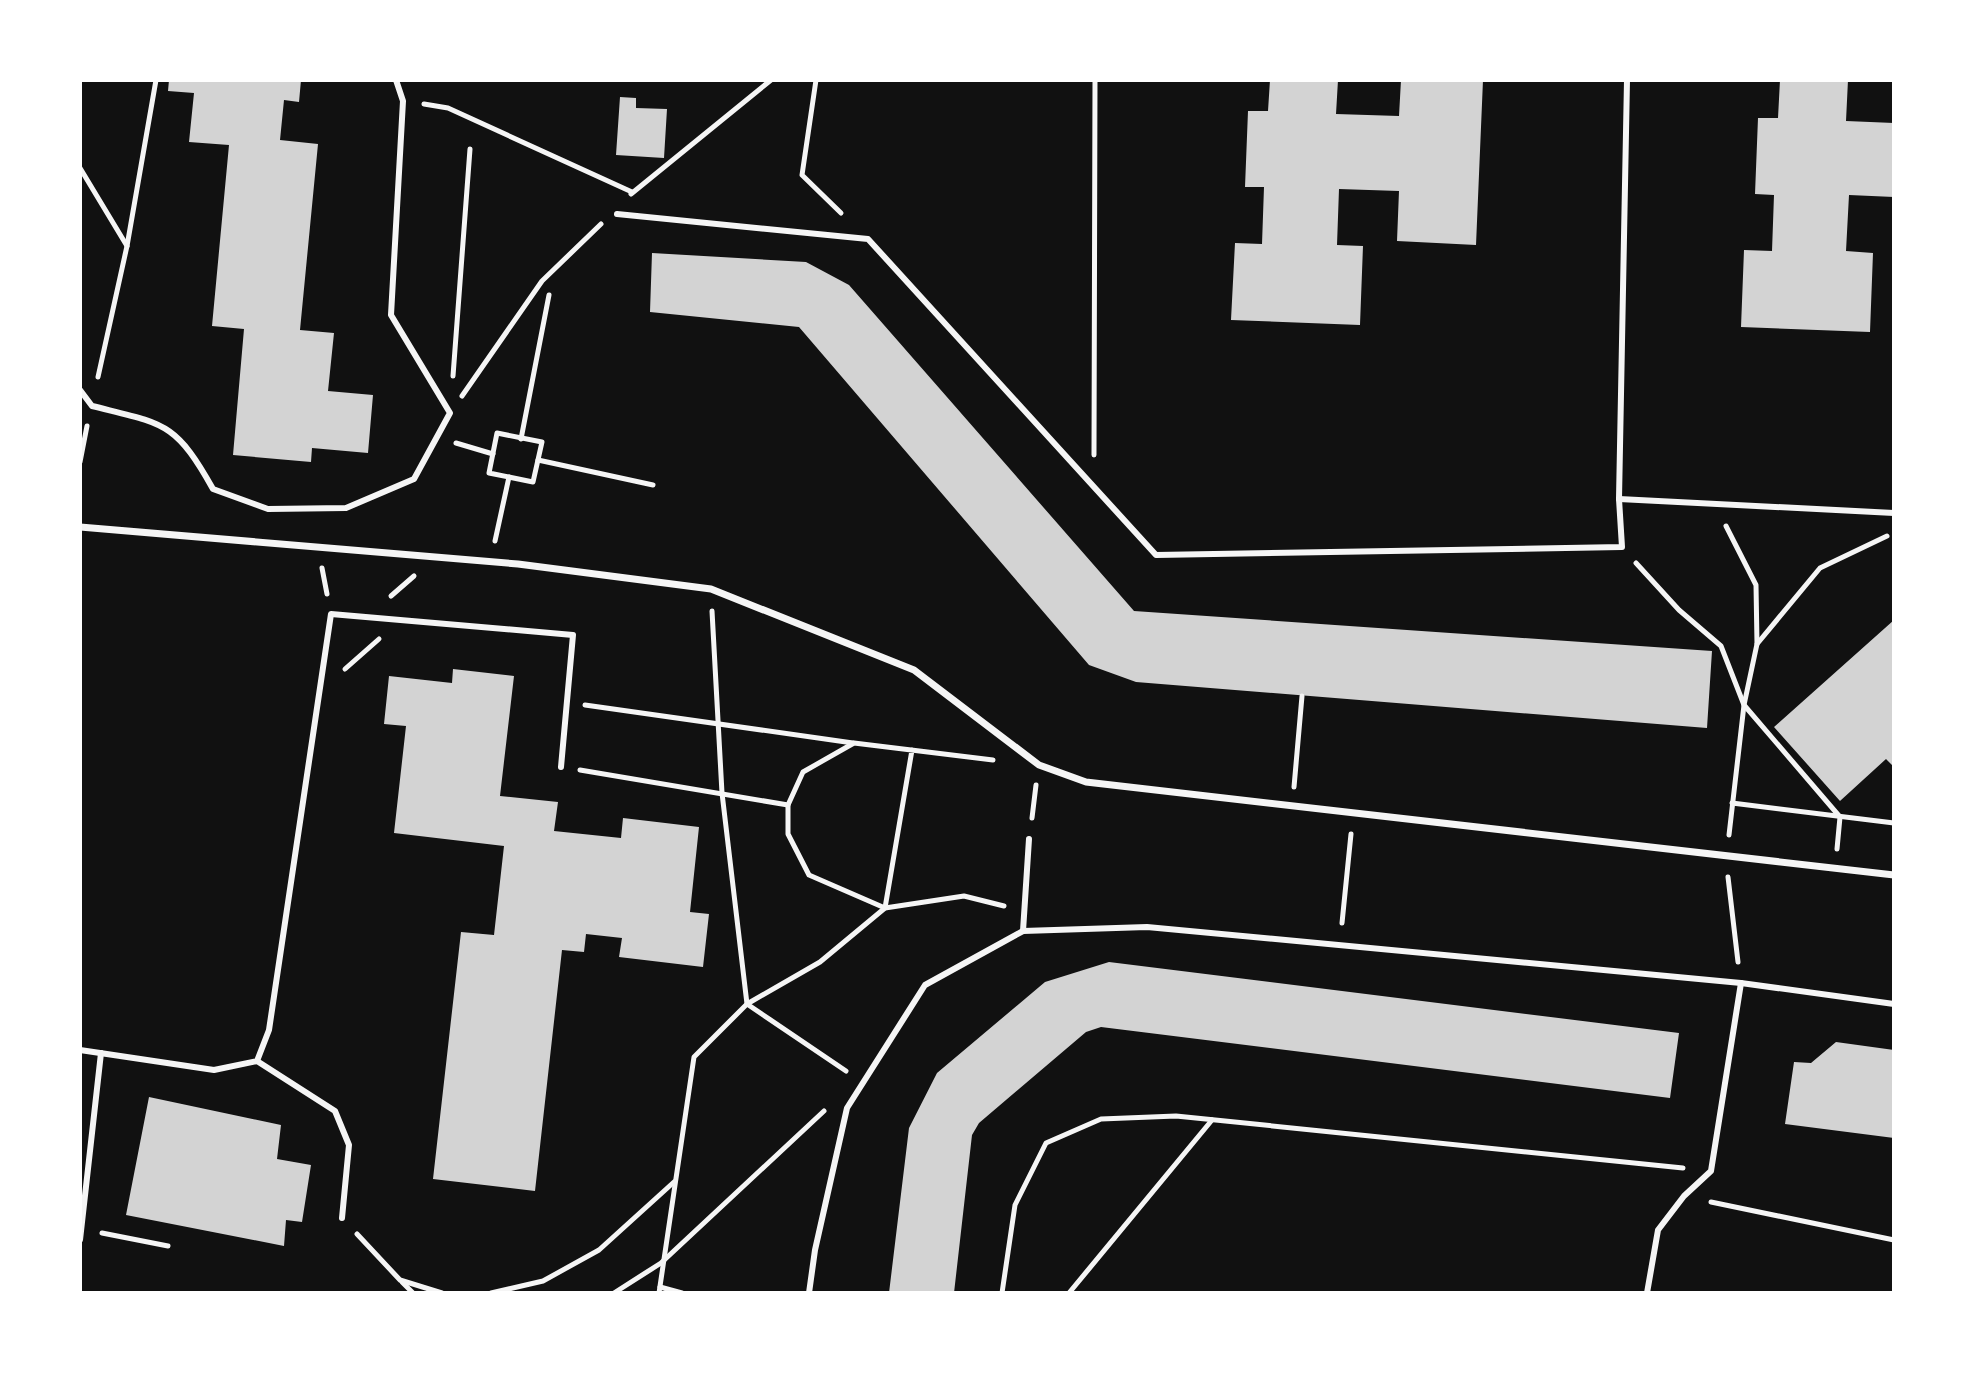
<svg xmlns="http://www.w3.org/2000/svg" width="1974" height="1373" font-family="'Source Serif 4',serif">
<style>
.building{fill:#d3d3d3}
.lines{fill:none;stroke-linecap:round;stroke-linejoin:round}
.path{stroke:#f5f5f5;stroke-width:5}
.service{stroke:#f5f5f5;stroke-width:6}
.pedestrian{stroke:#f5f5f5;stroke-width:7}
</style>
<rect width="100%" height="100%" fill="#111"/>
<g class="building">
<polygon points="169,80 301,80 299,102 284,100 280,140 318,144 300,330 334,333 328,391 373,395 368,453 312,448 311,462 233,455 244,329 212,326 229,145 189,142 194,93 168,91"/>
<polygon points="1270,80 1338,80 1336,114 1399,116 1401,80 1483,80 1476,245 1397,241 1399,191 1339,189 1337,245 1363,246 1360,325 1231,320 1235,243 1262,244 1264,187 1245,187 1248,111 1268,111"/>
<polygon points="1780,80 1848,80 1846,121 1894,123 1894,197 1849,195 1846,251 1873,253 1870,332 1741,327 1744,250 1772,251 1774,195 1755,194 1758,118 1778,118"/>
<polygon points="620,97 636,98 636,108 667,109 664,158 616,155"/>
<polygon points="652,253 806,262 849,285 1134,611 1712,651 1707,728 1136,682 1089,665 799,327 650,312"/>
<polygon points="1894,620 1894,767 1886,759 1840,801 1774,727"/>
<polygon points="453,669 514,676 500,796 558,802 554,831 621,838 623,818 699,827 690,912 709,914 703,967 619,957 622,938 586,934 584,952 562,950 535,1191 433,1179 461,932 494,935 504,846 394,833 406,726 384,724 389,676 452,683"/>
<polygon points="1109,962 1679,1033 1670,1098 1101,1027 1086,1032 979,1123 972,1135 954,1293 889,1293 909,1128 937,1073 1045,982"/>
<polygon points="1836,1042 1894,1050 1894,1138 1785,1124 1794,1062 1811,1063"/>
<polygon points="149,1097 281,1125 277,1159 311,1165 302,1222 286,1220 284,1246 126,1215"/>
</g>
<g class="lines">
<g class="path">
<polyline points="816,80 802,175 841,213"/>
<polyline points="424,104 448,108 632,192"/>
<polyline points="80,168 127,246"/>
<polyline points="631,194 771,80"/>
<polyline points="453,376 470,149"/>
<polyline points="98,377 127,246 156,80"/>
<polyline points="462,396 542,281 601,224"/>
<polygon points="497,433 542,442 533,482 489,473"/>
<polyline points="521,439 549,295"/>
<polyline points="456,443 493,454"/>
<polyline points="1094,455 1095,80"/>
<polyline points="538,460 653,485"/>
<polyline points="80,462 87,426"/>
<polyline points="1726,526 1756,585 1757,644"/>
<polyline points="495,541 509,477"/>
<polyline points="1636,563 1679,610 1721,646 1744,705 1840,817 1837,849"/>
<polyline points="322,568 327,594"/>
<polyline points="391,596 414,576"/>
<polyline points="712,611 722,793 747,1004 846,1071"/>
<polyline points="345,669 379,639"/>
<polyline points="585,705 853,743"/>
<polyline points="912,750 885,908 809,875 788,834 788,805 803,772 854,743 993,760"/>
<polyline points="580,770 788,805"/>
<polyline points="1294,787 1302,696"/>
<polyline points="1732,803 1894,823"/>
<polyline points="1032,818 1036,785"/>
<polyline points="1729,835 1744,705 1757,644 1820,568 1887,536"/>
<polyline points="1728,877 1738,962"/>
<polyline points="1342,923 1351,834"/>
<polyline points="1711,1202 1894,1240"/>
<polyline points="102,1233 168,1246"/>
<polyline points="357,1234 400,1280 442,1293"/>
<polyline points="402,1282 413,1293"/>
<polyline points="660,1287 682,1293"/>
<polyline points="491,1293 543,1281 599,1250 674,1182"/>
<polyline points="614,1293 661,1263 824,1111"/>
<polyline points="659,1293 694,1057 747,1004 820,962 885,908 964,896 1004,906"/>
<polyline points="1002,1293 1015,1205 1046,1143 1101,1119 1176,1116 1683,1168"/>
<polyline points="1069,1293 1212,1120"/>
</g>
<g class="service">
<polyline points="617,214 868,239 1156,555 1622,547 1619,499 1627,80"/>
<path d="M 80,390 L 92,406 C 164,424 175,421 213,489 L 268,509 L 346,508 L 414,479 L 450,413 L 391,315 L 403,101 L 396,80"/>
<polyline points="1619,499 1894,513"/>
<polyline points="1023,931 1029,839"/>
<polyline points="80,1050 214,1070 257,1061 269,1030 331,614 573,635 561,767"/>
<polyline points="257,1061 335,1111 349,1145 342,1218"/>
<polyline points="80,1240 101,1053"/>
<polyline points="809,1293 815,1250 847,1108 925,985 1023,931 1147,927 1741,983 1894,1004"/>
<polyline points="1647,1293 1658,1230 1684,1196 1711,1171 1741,983"/>
</g>
<polyline class="pedestrian" points="80,527 518,564 711,589 914,670 1039,765 1086,782 1894,875"/>
</g>
<rect width="1974" height="1373" fill="none" stroke="#ffffff" stroke-width="164"/>
</svg>
